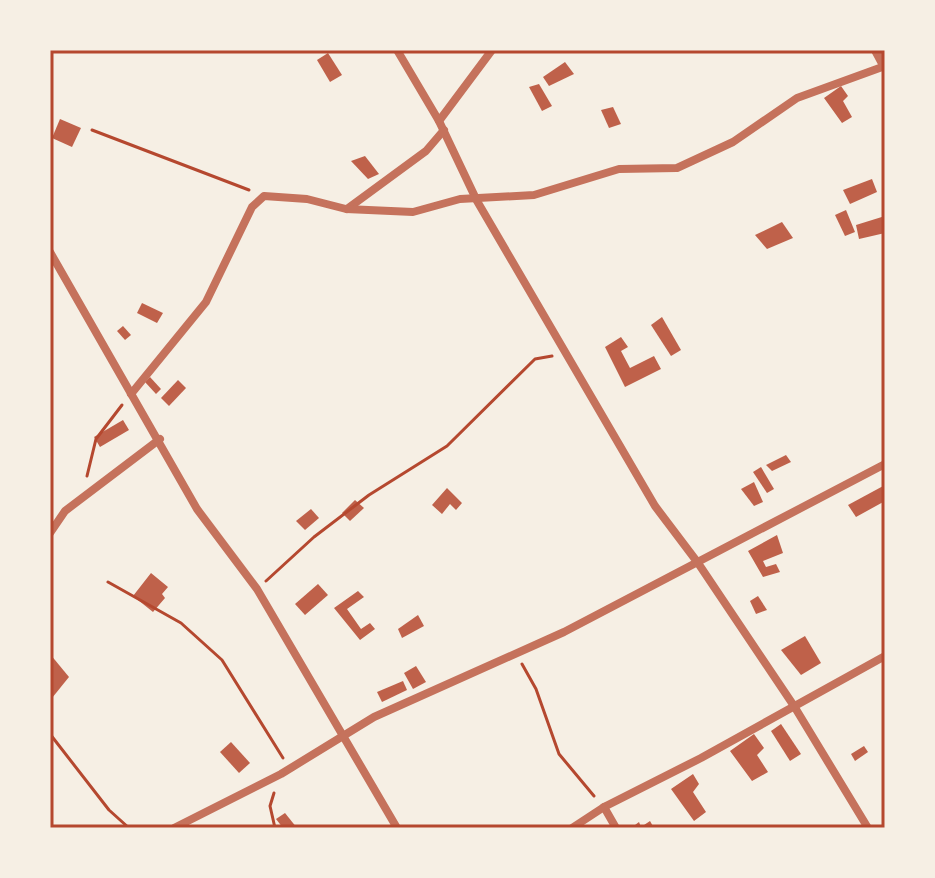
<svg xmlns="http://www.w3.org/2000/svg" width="935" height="878" font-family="'PT Sans',sans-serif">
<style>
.building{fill:#bf614a}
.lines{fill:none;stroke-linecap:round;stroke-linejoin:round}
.path{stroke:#b5482f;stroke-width:3}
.minor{stroke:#c5725c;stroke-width:8}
.tertiary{stroke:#c5725c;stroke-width:12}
.neatline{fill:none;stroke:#b5482f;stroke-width:3}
</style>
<rect width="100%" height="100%" fill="#f6efe4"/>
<g class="building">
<polygon points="328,53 342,75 330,82 317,60"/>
<polygon points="565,62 574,74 549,86 543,77"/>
<polygon points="539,84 552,106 542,111 529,87"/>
<polygon points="841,86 848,96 843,101 852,117 842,123 824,98"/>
<polygon points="613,107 621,124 609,128 601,110"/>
<polygon points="60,119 81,128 72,147 52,138"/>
<polygon points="365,156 379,174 368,179 351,161"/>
<polygon points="872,179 877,192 850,204 843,190"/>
<polygon points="846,210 855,232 845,236 835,215"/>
<polygon points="885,216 885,233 859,239 856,225"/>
<polygon points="782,222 793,238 767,249 755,235"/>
<polygon points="142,303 163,313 157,323 137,313"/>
<polygon points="662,317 681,350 671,356 651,325"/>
<polygon points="123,326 131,335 125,340 117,331"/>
<polygon points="621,337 628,347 621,351 630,368 654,356 661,369 625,387 605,347"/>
<polygon points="150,377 161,389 156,394 145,382"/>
<polygon points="178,380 186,388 169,406 161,398"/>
<polygon points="123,420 129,430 100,447 94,437"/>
<polygon points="786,455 791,462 772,471 766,465"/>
<polygon points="761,467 774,489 767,493 753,472"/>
<polygon points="754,482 763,502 754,506 741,489"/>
<polygon points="885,485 885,501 856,517 848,505"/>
<polygon points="447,488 462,503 456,510 450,504 442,514 432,505"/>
<polygon points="355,500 364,508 350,521 342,513"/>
<polygon points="311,509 319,518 305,530 296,521"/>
<polygon points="777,535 783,553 763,561 766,567 776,564 780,572 763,577 748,551"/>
<polygon points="151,573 168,587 162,594 165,598 153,612 133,596"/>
<polygon points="318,584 328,595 305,615 295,604"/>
<polygon points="358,591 364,597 347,609 361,629 370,623 375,629 360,640 334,608"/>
<polygon points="758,596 767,610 756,614 750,601"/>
<polygon points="418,615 424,626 402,638 398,629"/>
<polygon points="805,636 821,663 801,675 781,650"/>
<polygon points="50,654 69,677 52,698 50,697"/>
<polygon points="416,666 426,682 413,689 404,673"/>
<polygon points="403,681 407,690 382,702 377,692"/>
<polygon points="781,724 801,754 790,761 771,731"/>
<polygon points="754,734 764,748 757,755 768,772 752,781 730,751"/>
<polygon points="231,742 250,763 239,773 220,752"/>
<polygon points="864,746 868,752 855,761 851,754"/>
<polygon points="693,774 699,784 693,792 706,812 694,821 671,789"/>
<polygon points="285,813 297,828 283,828 276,819"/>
<polygon points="650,821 654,828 631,828 639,822 641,827"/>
</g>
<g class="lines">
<g class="path">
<polyline points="92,130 249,190"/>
<polyline points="87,476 96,439 122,405"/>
<polyline points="266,581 314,537 369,495 447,446 535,359 552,356"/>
<polyline points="108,582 181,623 222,660 283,758"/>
<polyline points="522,664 536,689 559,754 594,796"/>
<polyline points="50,734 109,810 129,828"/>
<polyline points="274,793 270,806 275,828"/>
</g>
<g class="minor">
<polyline points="397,50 439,121 477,201 655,506 698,563 794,706 868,828"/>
<polyline points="439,121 492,50"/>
<polyline points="347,209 426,151 444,130"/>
<polyline points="50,252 197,509 257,589 397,828"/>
<polyline points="131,394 206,302 252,207 264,196 307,199 346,209 413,212 460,199 534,195 619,169 677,168 733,142 797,98 885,66"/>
<polyline points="50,533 65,511 160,439"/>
<polyline points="604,807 616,828"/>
<polyline points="174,828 281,774 374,717 564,632 885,464"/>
<polyline points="572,828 604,807 701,758 885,656"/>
</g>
<polyline class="tertiary" points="877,50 885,65"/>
</g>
<rect width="935" height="878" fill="none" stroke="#f6efe4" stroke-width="104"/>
<rect x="52" y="52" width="831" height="774" class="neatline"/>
</svg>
